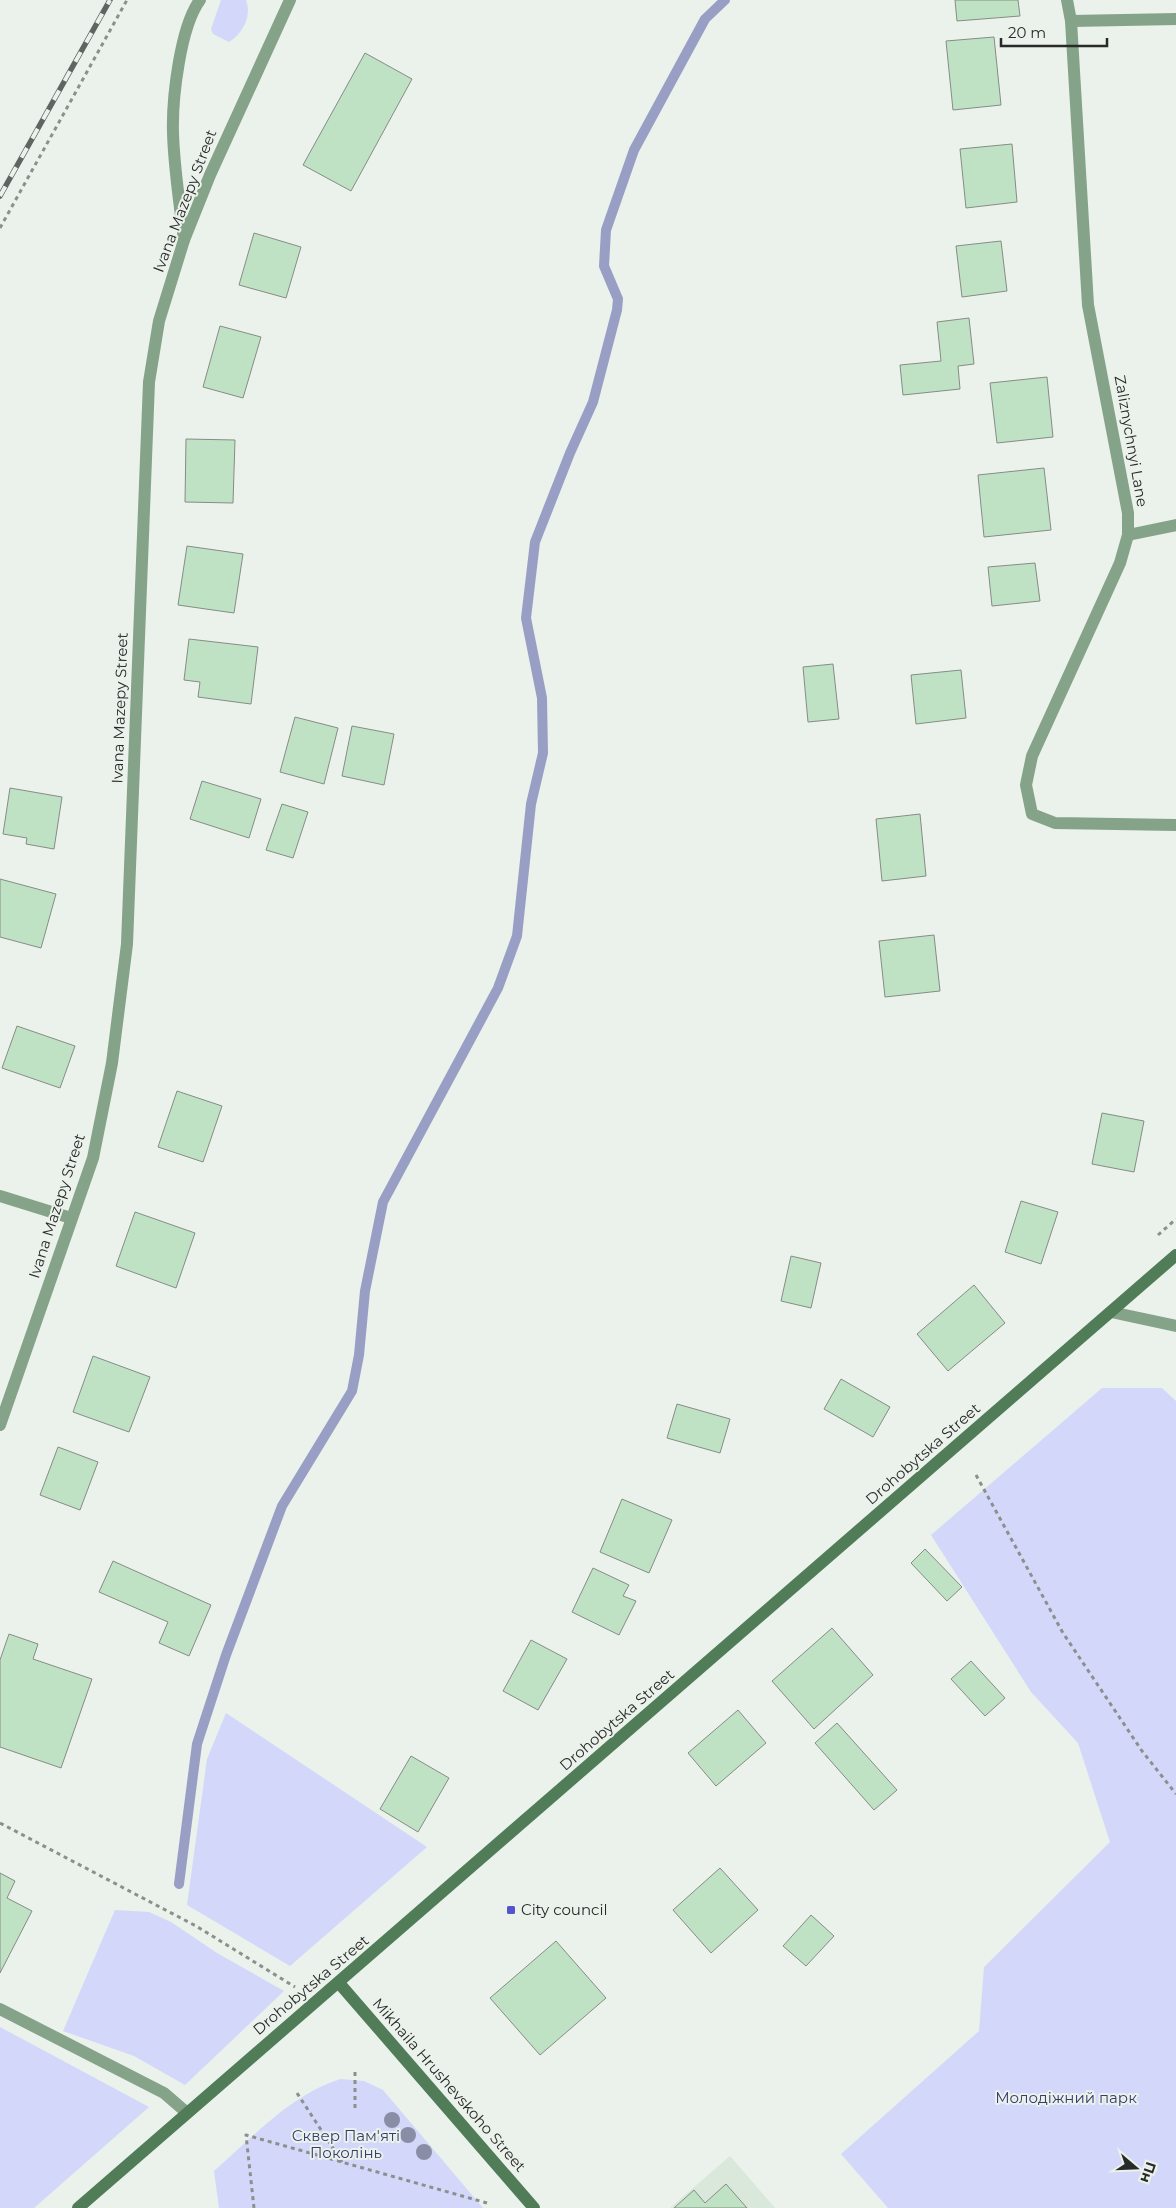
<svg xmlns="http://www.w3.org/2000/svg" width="1176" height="2208" font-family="Montserrat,sans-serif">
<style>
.built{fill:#dae7db}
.green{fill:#d3d8fb}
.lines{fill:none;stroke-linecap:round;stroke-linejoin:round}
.stream{stroke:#999fc4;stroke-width:10}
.building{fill:#c0e2c4;stroke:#868c86}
.path{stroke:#8c908c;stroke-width:3;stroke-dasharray:4 4;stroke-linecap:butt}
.lane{stroke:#85a388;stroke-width:12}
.street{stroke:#85a388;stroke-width:12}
.secondary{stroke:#507d57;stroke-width:12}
.rail-casing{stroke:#616561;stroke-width:5.5}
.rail{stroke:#ebf1eb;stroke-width:4;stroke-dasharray:11;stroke-linecap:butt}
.tree{fill:#898da6}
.poi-dot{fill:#5454cb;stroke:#ebf1eb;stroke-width:2}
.labels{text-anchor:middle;stroke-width:4;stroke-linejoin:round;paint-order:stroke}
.street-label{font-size:15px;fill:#272a27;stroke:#ebf1eb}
.poi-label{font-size:15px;fill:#272a27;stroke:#ebf1eb;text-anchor:start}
.park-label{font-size:15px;fill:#383c6d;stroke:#ebf1eb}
</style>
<rect width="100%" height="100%" fill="#ebf1eb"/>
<polygon class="built" points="730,2156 775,2208 670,2208"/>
<g class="green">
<path d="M 221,0 L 246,0 C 252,16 243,33 229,42 L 213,34 L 211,29 Z"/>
<polygon points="1102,1388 1162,1388 1176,1401 1176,2208 888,2208 841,2154 979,2031 984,1967 1110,1842 1078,1743 1031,1692 931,1535"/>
<polygon points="226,1713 427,1847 290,1966 187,1905 207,1759"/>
<polygon points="115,1910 149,1912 171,1922 217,1953 284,1991 185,2085 134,2056 63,2031"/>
<polygon points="0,2027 149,2107 34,2208 0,2208"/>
<path d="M 341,2079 L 364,2081 L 383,2090 L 483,2208 L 219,2208 L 214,2171 C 252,2138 291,2094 341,2079 Z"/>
</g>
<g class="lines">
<polyline class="stream" points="179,1884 197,1744 226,1655 282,1506 352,1391 359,1355 365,1291 383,1202 498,988 517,936 531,804 543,753 542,698 526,618 535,542 570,453 593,402 617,310 618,299 604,266 606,230 634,150 705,19 725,0"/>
</g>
<g class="building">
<polygon points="955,0 1018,0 1020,16 957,21"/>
<polygon points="994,37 1001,105 953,110 946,41"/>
<polygon points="365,53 412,79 351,191 303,165"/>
<polygon points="1012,144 1017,202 966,208 960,149"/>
<polygon points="254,233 301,247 286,298 239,285"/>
<polygon points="1001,241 1007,291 962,297 956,246"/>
<polygon points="969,318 974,364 958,366 960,389 903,395 900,365 941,361 937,322"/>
<polygon points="220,326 261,337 243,398 203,387"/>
<polygon points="1047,377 1053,437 997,443 990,383"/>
<polygon points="186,439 235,440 233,503 185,502"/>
<polygon points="1044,468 1051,530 984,537 978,475"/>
<polygon points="187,546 243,554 234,613 178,605"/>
<polygon points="1035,563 1040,601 992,606 988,567"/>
<polygon points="189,639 258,647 251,704 198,697 200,682 184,680"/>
<polygon points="833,664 839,719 808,722 803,667"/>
<polygon points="961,670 966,718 916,724 911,675"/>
<polygon points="295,717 338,728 324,784 280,772"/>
<polygon points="352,726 394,734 384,785 342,776"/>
<polygon points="202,781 261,799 249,838 190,819"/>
<polygon points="10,788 62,797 54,849 26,844 27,838 3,834"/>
<polygon points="282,804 308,812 293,858 266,850"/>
<polygon points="920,814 926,876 882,881 876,819"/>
<polygon points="0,879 56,894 41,948 0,937"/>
<polygon points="934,935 940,991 885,997 879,941"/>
<polygon points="17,1026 75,1046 60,1088 2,1068"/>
<polygon points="177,1091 222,1106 203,1162 158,1147"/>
<polygon points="1102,1113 1144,1121 1134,1172 1092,1164"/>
<polygon points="1021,1201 1058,1212 1041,1264 1005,1252"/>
<polygon points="135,1212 195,1233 176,1288 116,1266"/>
<polygon points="791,1256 821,1263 811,1308 781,1301"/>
<polygon points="974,1285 1005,1323 948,1371 917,1334"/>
<polygon points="93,1356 150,1377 129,1432 73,1412"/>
<polygon points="841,1379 890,1407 873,1437 824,1409"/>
<polygon points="677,1404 730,1419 720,1453 667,1438"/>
<polygon points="58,1447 98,1462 80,1510 40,1495"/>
<polygon points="622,1499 672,1520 649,1573 600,1552"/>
<polygon points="925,1549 962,1587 947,1601 911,1563"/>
<polygon points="113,1561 211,1605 189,1656 159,1643 168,1622 99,1592"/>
<polygon points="593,1568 629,1585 623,1596 636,1601 619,1635 572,1612"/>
<polygon points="832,1628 873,1675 814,1729 772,1681"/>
<polygon points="9,1634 38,1644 33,1659 92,1679 61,1768 0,1747 0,1660"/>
<polygon points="531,1640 567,1659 538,1710 503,1691"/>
<polygon points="971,1661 1005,1698 985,1716 951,1679"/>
<polygon points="738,1710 766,1743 716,1786 688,1753"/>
<polygon points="837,1723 897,1790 874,1810 815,1743"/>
<polygon points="411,1756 449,1778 418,1832 380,1809"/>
<polygon points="720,1868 758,1910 711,1953 673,1910"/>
<polygon points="0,1873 15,1881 7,1898 32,1911 0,1973"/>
<polygon points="811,1915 834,1936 806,1966 783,1946"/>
<polygon points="556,1941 606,1998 540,2055 490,1998"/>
<polygon points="726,2184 747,2208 674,2208 694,2190 705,2203"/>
</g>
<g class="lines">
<g class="path">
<polyline points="0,228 127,0"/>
<polyline points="1158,1235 1176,1219"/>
<polyline points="976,1475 1063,1633 1142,1751 1176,1794"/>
<polyline points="0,1823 196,1926 295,1987"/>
<polyline points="355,2072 355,2108"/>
<polyline points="297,2093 342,2162"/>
<polyline points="254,2208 246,2135 487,2203"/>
</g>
<g class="lane">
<polyline points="1071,21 1176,19"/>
<path d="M 184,240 C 180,205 174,169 173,133 C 172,99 180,27 200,0"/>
<polyline points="1128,535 1176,525"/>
<polyline points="1111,1312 1176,1326"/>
<polyline points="0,2009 164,2093 186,2112"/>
</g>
<g class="street">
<polyline points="1067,0 1071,21 1088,305 1128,513 1128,535 1120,563 1032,756 1026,785 1032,814 1055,823 1176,825"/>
<polyline points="0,1196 71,1218"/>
<polyline points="0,1425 93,1158 112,1063 127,944 149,382 159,321 184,240 210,175 290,0"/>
</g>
<g class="secondary">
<polyline points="339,1983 534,2208"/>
<polyline points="78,2208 1176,1255"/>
</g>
<defs>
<polyline id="rail" points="0,196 110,0"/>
</defs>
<use href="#rail" class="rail-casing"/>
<use href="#rail" class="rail"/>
</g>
<g class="tree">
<circle cx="392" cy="2120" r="8"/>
<circle cx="408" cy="2135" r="8"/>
<circle cx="424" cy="2152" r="8"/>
</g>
<rect class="poi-dot" x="506" y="1905" width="10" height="10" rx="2.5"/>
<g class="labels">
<g class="street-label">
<text transform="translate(185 201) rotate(-69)" y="5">Ivana Mazepy Street</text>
<text transform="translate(1131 441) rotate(80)" y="5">Zaliznychnyi Lane</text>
<text transform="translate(120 708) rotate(-88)" y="5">Ivana Mazepy Street</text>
<text transform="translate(57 1206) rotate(-72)" y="5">Ivana Mazepy Street</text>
<text transform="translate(923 1454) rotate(-41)" y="5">Drohobytska Street</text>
<text transform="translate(617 1720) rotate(-41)" y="5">Drohobytska Street</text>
<text transform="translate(311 1985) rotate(-40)" y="5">Drohobytska Street</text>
<text transform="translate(449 2085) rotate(49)" y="5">Mikhaila Hrushevskoho Street</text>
</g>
<g class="poi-label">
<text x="521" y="1915">City council</text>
</g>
<g class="park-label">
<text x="1066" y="2103">Молодіжний парк</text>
<text x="346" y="2141">Сквер Пам'яті<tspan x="346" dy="17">Поколінь</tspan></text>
</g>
</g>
<g transform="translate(1136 2168) rotate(109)" stroke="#ebf1eb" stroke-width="4" paint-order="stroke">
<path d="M0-4L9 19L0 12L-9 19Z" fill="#272a27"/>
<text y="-8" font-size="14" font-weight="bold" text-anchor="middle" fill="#272a27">Пн</text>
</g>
<path d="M1001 38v8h106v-8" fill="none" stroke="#272a27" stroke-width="2.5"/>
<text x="1008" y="38" font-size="15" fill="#272a27" stroke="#ebf1eb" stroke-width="4" paint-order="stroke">20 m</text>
</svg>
